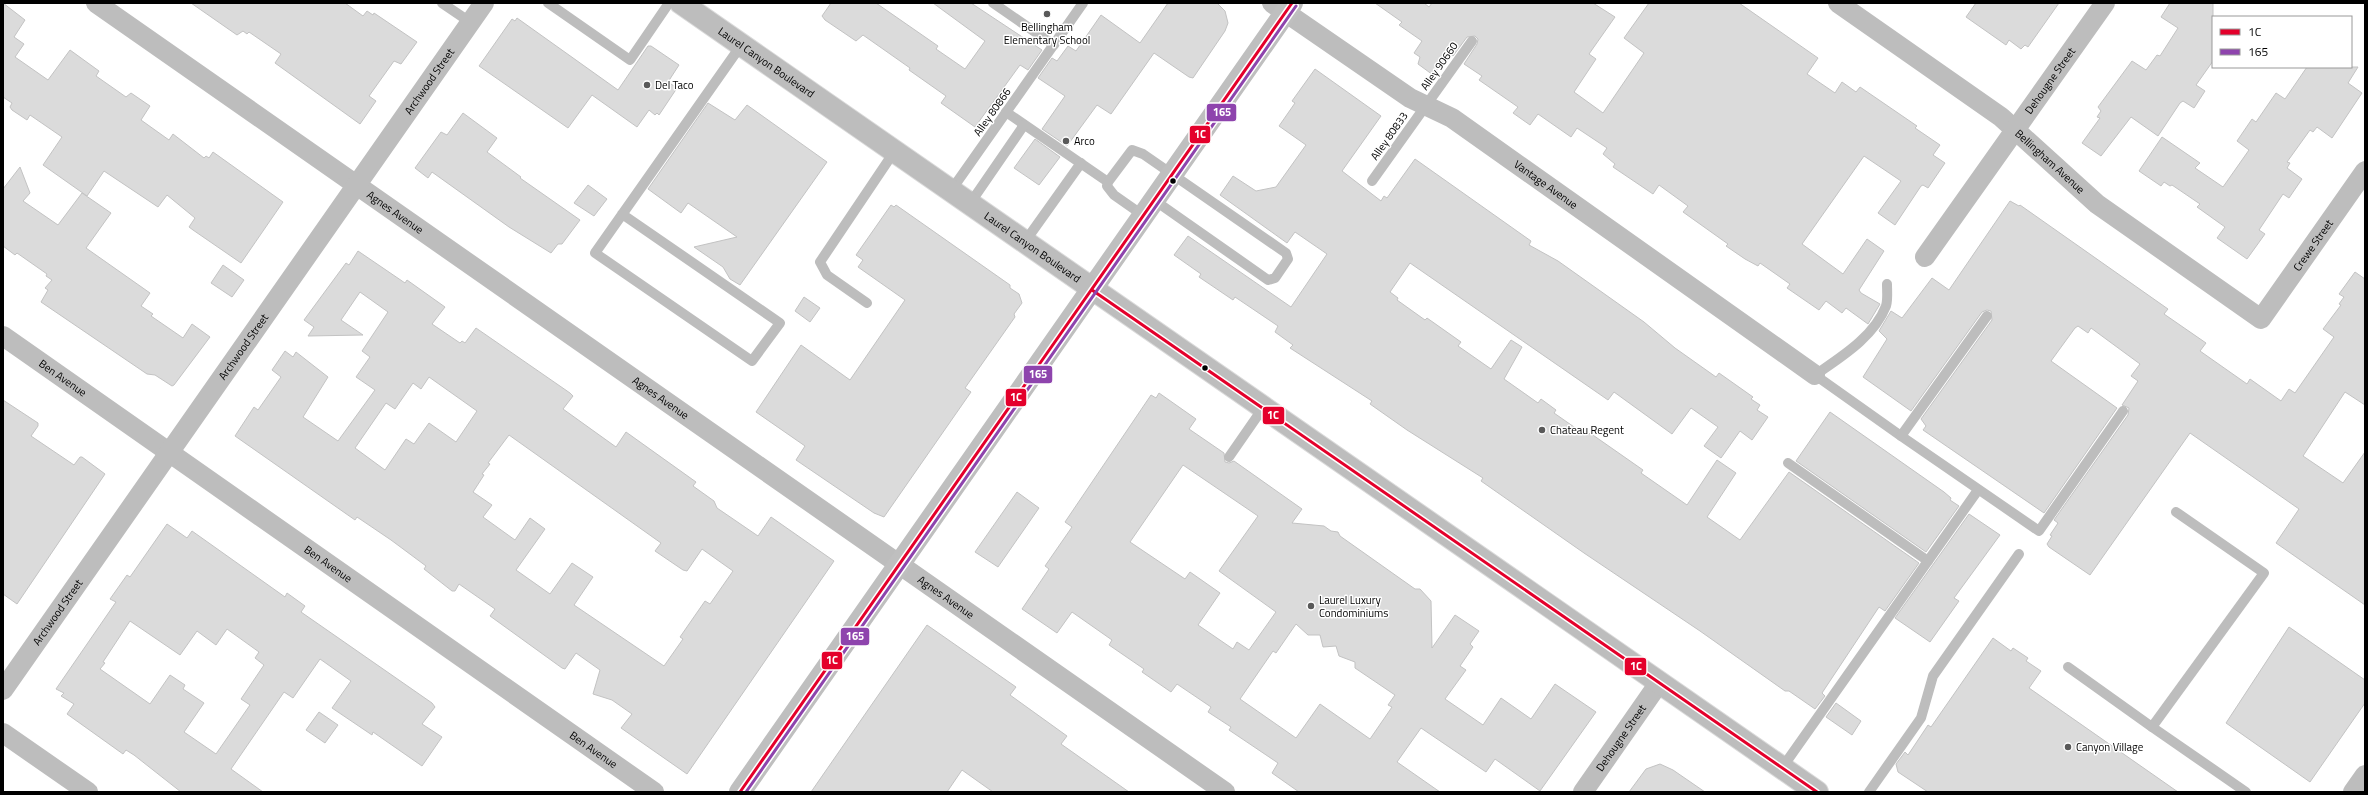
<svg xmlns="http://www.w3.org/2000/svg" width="2368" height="795" font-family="'Titillium Web',sans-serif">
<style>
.building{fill:#dbdbdb;stroke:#c3c3c3;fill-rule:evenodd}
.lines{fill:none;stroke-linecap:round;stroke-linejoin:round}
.primary-casing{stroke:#dbdbdb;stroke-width:24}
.service{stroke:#bdbdbd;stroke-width:10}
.minor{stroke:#bdbdbd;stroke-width:20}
.secondary{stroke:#bfbfbf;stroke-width:22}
.primary{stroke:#bdbdbd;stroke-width:22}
.bus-1-casing{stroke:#fff;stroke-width:6}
.bus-2-casing{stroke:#fff;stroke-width:6}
.bus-1{stroke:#e4002b;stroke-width:3}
.bus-2{stroke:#8e44ad;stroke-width:3}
.poi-dot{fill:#595959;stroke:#fff;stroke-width:1.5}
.bus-dot{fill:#000;stroke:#fff;stroke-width:1.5}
.labels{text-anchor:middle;stroke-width:3;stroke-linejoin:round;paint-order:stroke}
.poi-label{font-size:11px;fill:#000;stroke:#fff;text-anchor:start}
.street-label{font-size:11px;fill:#000;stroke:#fff}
.line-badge{stroke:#fff;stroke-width:1.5}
.badge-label{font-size:11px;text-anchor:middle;font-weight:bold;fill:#fff}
</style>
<rect width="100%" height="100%" fill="#fff"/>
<g class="building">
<polygon points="3,3 25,20 14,37 24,44 15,57 48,80 70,50 99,71 96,76 126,97 131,93 150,106 141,120 169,140 173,134 204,158 206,156 209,158 213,152 283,202 241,263 193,230 189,227 195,218 167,195 158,207 104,171 87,196 43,165 62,137 30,115 27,120 12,110 10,107 12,103 3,97"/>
<polygon points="191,3 345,3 363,16 367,11 373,15 374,13 417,42 401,64 394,61 369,96 376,101 360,124 275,63 281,54 249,32 247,34 243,31 237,35"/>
<polygon points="831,3 876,3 938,46 936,49 965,69 985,41 933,3 971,3 1042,50 1028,70 1020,65 975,127 941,103 946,96 909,70 910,68 863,35 856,41 825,20 822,16"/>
<polygon points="1168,3 1217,3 1225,11 1228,23 1225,31 1193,78 1189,77 1154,53 1111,114 1097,105 1067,146 1042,129 1065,96 1038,78 1052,58 1057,61 1068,46 1076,51 1101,15 1140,43"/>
<polygon points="1375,3 1424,3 1429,7 1432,3 1593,3 1615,17 1589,54 1596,59 1574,92 1603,113 1644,53 1624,38 1649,3 1739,3 1818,58 1807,74 1835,93 1842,82 1856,92 1860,87 1917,126 1915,128 1940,145 1933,155 1945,163 1928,188 1923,185 1921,186 1895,225 1878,213 1901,181 1864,156 1802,244 1843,274 1867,239 1884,251 1859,290 1861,293 1880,304 1868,324 1846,308 1842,313 1826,301 1819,310 1787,288 1790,284 1760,263 1758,266 1745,259 1726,246 1728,244 1683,212 1688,206 1659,185 1653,194 1613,167 1615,164 1603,154 1607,148 1577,128 1571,137 1538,114 1530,125 1513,113 1518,107 1479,80 1482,76 1464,64 1477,44 1478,39 1475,36 1467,37 1453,56 1449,53 1433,75 1418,64 1420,57 1414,53 1422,41 1399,25 1402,22"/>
<polygon points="1976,3 2059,3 2028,47 2025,45 2021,49 2009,40 2006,45 1966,17"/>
<polygon points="2170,3 2213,3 2213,61 2196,85 2205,91 2194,108 2183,101 2180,103 2158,136 2131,117 2101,156 2082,143 2100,118 2097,117 2101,111 2098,107 2132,61 2146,70 2157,55 2160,56 2178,28 2161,17"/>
<polygon points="517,18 618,90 648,46 651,46 679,65 668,82 677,88 659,115 657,113 655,115 649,110 637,127 592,95 568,128 479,66 512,19 515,21"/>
<polygon points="2307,67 2358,67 2348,83 2362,93 2332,138 2317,127 2313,132 2310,130 2287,162 2290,163 2287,168 2302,179 2289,198 2283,194 2259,230 2265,234 2247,259 2217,238 2225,227 2197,207 2200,204 2172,185 2170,186 2164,182 2161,186 2139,171 2162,137 2200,163 2195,168 2223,187 2249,150 2237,141 2252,119 2256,122 2276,93 2285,99"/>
<polygon points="1315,69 1381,116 1342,171 1381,201 1384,196 1387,198 1415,159 1531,241 1529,245 1558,261 1644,322 1675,348 1716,377 1719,373 1753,397 1751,399 1760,405 1757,410 1768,417 1752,440 1740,431 1721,458 1704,446 1718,427 1691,408 1672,434 1614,392 1608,400 1410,263 1390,292 1398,298 1397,300 1425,320 1427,318 1461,342 1458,346 1491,369 1511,340 1522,347 1504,379 1538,403 1541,399 1556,410 1554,413 1587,436 1590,433 1643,470 1641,473 1687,505 1717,460 1736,473 1707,517 1740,540 1789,472 1919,563 1885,611 1879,607 1822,693 1825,696 1815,709 1789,691 1785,691 1700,631 1584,553 1481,481 1483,478 1407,430 1370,404 1372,401 1290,348 1293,345 1275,332 1278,326 1235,297 1233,300 1199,277 1201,274 1174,255 1188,236 1291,307 1327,254 1295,232 1287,243 1220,195 1233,176 1256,191 1276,187 1306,145 1279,126 1295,103 1292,101"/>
<polygon points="708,103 735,120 747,105 827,162 740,285 730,279 723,267 694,247 737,237 688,203 681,213 648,189"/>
<polygon points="463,113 497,138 487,152 521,177 520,178 580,220 562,244 558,244 551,253 509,227 432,172 428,178 415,168 441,132 447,135"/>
<polygon points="1035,139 1060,157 1039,185 1014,168"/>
<polygon points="20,167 30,193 23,201 58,225 82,193 111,213 86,248 150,293 141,306 153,314 151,316 183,338 192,324 210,337 174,385 172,386 155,375 147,374 41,302 48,290 45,288 52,280 46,276 47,274 17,253 15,255 3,246 3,189"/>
<polygon points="588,185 607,199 594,216 574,203"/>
<polygon points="2010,201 2019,206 2020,205 2168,309 2164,314 2206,343 2200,351 2247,384 2250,379 2281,401 2289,389 2295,393 2334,337 2323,329 2341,305 2339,304 2344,297 2339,294 2355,272 2365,279 2365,405 2345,392 2303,456 2343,483 2365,452 2365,605 2276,543 2299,509 2190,433 2090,575 2049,547 2047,544 2052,536 2050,535 2058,523 2054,520 2128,415 2129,408 2122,405 2138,381 2131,376 2140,364 2091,328 2088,333 2078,326 2075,328 2051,361 2117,408 2044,513 1923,430 1926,426 1921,419 1992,320 1991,311 1987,310 1982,312 1911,411 1863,377 1887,339 1879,331 1891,311 1902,318 1932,278 1949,290"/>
<polygon points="891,205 894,207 896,205 1010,285 1010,288 1019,294 1022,303 1014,314 1015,317 965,388 971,392 884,517 874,513 796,460 805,446 756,412 801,345 850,380 905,300 858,267 863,260 856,255"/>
<path d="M 358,251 L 405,283 L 407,280 L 445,307 L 432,324 L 460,343 L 462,341 L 465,343 L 476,328 L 570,393 L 573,396 L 563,409 L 616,447 L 626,432 L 696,482 L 693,486 L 714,501 L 717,508 L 758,536 L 771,517 L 834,561 L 687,774 L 621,728 L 632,714 L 612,700 L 593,694 L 600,670 L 576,653 L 565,669 L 562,668 L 490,616 L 495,609 L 459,584 L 455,591 L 452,591 L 424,569 L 426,566 L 391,540 L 357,517 L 355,520 L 235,436 L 254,407 L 258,410 L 281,377 L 272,370 L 285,351 L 293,357 L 296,352 L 328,377 L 303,417 L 338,441 L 375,390 L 356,377 L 370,357 L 362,351 L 388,312 L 360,292 L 341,320 L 363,335 L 308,336 L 314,327 L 304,320 L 346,263 L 349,265 ZM 429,377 L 477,411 L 456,442 L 429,423 L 414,444 L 406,439 L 385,470 L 355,448 L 386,403 L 395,409 L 413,383 L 421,389 ZM 509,435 L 661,543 L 655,551 L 683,570 L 687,571 L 702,549 L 733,571 L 710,604 L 705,601 L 680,637 L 683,639 L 664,666 L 574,605 L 593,577 L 572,563 L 550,594 L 516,570 L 545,529 L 530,518 L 515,540 L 483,517 L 492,505 L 473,492 L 484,475 L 482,474 L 490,464 L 488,463 Z"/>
<polygon points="223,265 244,280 232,297 211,283"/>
<polygon points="804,297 820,308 810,322 795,311"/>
<path d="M 1159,393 L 1196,419 L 1189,429 L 1224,453 L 1225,462 L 1229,463 L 1234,461 L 1302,509 L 1292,523 L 1324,526 L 1331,531 L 1338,532 L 1340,536 L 1415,589 L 1420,589 L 1431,601 L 1432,648 L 1455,615 L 1479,631 L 1470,644 L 1473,647 L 1460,666 L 1466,670 L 1445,699 L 1483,725 L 1501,698 L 1531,719 L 1555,684 L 1596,712 L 1540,791 L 1495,759 L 1486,772 L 1421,728 L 1397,762 L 1440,792 L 1299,792 L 1272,773 L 1278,763 L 1229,730 L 1231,727 L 1208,712 L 1211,707 L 1177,684 L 1171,692 L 1142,672 L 1144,669 L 1109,645 L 1112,640 L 1072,612 L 1057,633 L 1022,609 L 1049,569 L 1045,566 L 1072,527 L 1065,522 L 1151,395 L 1156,398 ZM 1183,465 L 1258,516 L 1219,571 L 1276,612 L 1249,650 L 1237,642 L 1233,649 L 1198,625 L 1220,593 L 1190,572 L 1185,579 L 1130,542 ZM 1296,624 L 1308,635 L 1320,635 L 1323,647 L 1336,646 L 1339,656 L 1355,662 L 1355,668 L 1395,695 L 1388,705 L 1392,707 L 1370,739 L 1320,704 L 1296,738 L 1240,699 L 1273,651 L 1276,653 Z"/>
<polygon points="3,400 38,423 38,426 31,436 74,465 80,457 82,457 105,474 17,604 3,594"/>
<polygon points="1830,412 1944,492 1951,498 1950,500 1959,506 1926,552 1796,461"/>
<polygon points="1017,492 1039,508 998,567 975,552"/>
<polygon points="1969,514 2000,535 1954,598 1959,601 1930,642 1895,618"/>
<path d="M 167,524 L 187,538 L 192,531 L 285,597 L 287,593 L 305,606 L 301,612 L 432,703 L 435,707 L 422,724 L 442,737 L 422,766 L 373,732 L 372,735 L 332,708 L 351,681 L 320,659 L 293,698 L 284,692 L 231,769 L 263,792 L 181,792 L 134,755 L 126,750 L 123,754 L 67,714 L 74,704 L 61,696 L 64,693 L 56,689 L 116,602 L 110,599 L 127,575 L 130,577 ZM 130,621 L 180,655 L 197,631 L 216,645 L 227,629 L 259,652 L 255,658 L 264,665 L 241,699 L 250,705 L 216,754 L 184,732 L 204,703 L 183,689 L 185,685 L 170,675 L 150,704 L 100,669 L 105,663 L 103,662 Z"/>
<polygon points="927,625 1016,687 1010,695 1067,736 1061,744 1129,792 993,792 962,770 947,792 811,792"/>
<polygon points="2289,627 2365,680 2365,703 2310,782 2226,723"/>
<polygon points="1993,638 2011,651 2013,648 2028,658 2026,661 2041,671 2029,688 2178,792 1928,792 1898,772 1896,764 1905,752 1908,755 1928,725 1931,727"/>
<polygon points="1836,703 1861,721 1852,735 1826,717"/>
<polygon points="319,712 338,725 325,743 306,730"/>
<polygon points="1660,764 1673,770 1705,792 1629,792 1646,769"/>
</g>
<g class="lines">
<defs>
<g id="primary">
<path id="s8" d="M 681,3 L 1817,792"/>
</g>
</defs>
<use href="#primary" class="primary-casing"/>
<g class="service">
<polyline points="442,3 470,22"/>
<polyline points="548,3 630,60 669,3"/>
<polyline points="993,3 1054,45"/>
<polyline points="1006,112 1108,182"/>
<polyline points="1372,181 1472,41"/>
<polyline points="950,192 1083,3"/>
<polyline points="969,205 1024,125"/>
<polyline points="622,214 780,323 752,361 595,253 742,44"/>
<polyline points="1144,216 1114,195 1107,186 1108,182 1132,150 1143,154 1286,253 1288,259 1275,278 1268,280 1154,200"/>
<polyline points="1024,243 1081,163"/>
<path d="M 1887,284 C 1887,291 1888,300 1886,306 C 1874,337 1841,357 1815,375 L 1901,436"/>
<polyline points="867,303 827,275 820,262 894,152"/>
<polyline points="1987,316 1901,436 2039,531 2123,411"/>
<polyline points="1229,457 1263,408"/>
<polyline points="1788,463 1928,561"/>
<polyline points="2176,512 2264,573 2152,727 2246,792"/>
<polyline points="2068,667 2152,727"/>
<polyline points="1782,768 1978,490"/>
<polyline points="1869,792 1921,718 1933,676 2019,554"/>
</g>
<g class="minor">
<path id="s1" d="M 96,3 L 1225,792"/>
<path id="s2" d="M 1272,3 L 1410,98 L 1452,118 L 1815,375"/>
<path id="s3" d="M 1838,3 L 2001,117 L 2097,204 L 2261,319 L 2365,171"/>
<path id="s4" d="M 1925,257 L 2105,3"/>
<path id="s5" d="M 3,336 L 654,792"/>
<path id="s6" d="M 3,690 L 484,3"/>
<polyline points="3,733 88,792"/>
<path id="s7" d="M 1583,792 L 1659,683"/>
<polyline points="2353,792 2365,775"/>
</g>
<polyline class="secondary" points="740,792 1292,3"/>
<use href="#primary" class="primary"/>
<defs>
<g id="bus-1">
<polyline points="1092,290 1817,792"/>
<polyline points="740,792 1292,3"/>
</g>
<polyline id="bus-2" points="746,792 1296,6"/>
</defs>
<use href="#bus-1" class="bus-1-casing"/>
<use href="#bus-2" class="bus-2-casing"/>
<use href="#bus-1" class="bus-1"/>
<use href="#bus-2" class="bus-2"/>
</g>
<g class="poi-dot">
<circle cx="1047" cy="14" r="4"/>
<circle cx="647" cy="85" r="4"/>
<circle cx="1066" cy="141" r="4"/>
<circle cx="1542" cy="430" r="4"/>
<circle cx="1311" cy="606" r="4"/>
<circle cx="2068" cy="747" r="4"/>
</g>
<g class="bus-dot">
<circle cx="1173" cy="181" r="3.5"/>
<circle cx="1205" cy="368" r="3.5"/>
</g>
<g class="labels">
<g class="poi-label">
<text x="1047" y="31" text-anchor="middle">Bellingham<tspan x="1047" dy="13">Elementary School</tspan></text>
<text x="655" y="89">Del Taco</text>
<text x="1074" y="145">Arco</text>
<text x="1550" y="434">Chateau Regent</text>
<text x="1319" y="604">Laurel Luxury<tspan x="1319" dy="13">Condominiums</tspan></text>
<text x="2076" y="751">Canyon Village</text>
</g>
<g class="street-label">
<text dy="4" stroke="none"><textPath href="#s8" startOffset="104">Laurel Canyon Boulevard</textPath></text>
<text transform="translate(1439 66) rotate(-55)" y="4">Alley 90660</text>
<text dy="4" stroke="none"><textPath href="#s6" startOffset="743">Archwood Street</textPath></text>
<text dy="4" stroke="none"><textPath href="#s4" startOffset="216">Dehougne Street</textPath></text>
<text transform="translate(992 112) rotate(-55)" y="4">Alley 80866</text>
<text transform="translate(1389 136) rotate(-55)" y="4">Alley 80833</text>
<text dy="4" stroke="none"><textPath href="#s3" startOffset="265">Bellingham Avenue</textPath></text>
<text dy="4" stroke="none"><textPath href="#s2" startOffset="329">Vantage Avenue</textPath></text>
<text dy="4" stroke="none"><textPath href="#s1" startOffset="365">Agnes Avenue</textPath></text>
<text dy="4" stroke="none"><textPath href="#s3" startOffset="619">Crewe Street</textPath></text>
<text dy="4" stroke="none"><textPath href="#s8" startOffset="428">Laurel Canyon Boulevard</textPath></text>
<text dy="4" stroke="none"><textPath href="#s6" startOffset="419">Archwood Street</textPath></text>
<text dy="4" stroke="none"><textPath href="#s5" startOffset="73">Ben Avenue</textPath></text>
<text dy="4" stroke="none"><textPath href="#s1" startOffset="689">Agnes Avenue</textPath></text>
<text dy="4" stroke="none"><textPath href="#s5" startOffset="397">Ben Avenue</textPath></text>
<text dy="4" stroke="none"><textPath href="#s1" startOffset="1037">Agnes Avenue</textPath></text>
<text dy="4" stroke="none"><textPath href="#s6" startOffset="95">Archwood Street</textPath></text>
<text dy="4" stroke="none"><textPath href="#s7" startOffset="66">Dehougne Street</textPath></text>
<text dy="4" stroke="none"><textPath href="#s5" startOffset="721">Ben Avenue</textPath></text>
</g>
</g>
<g class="line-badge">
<rect x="1206" y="103" width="31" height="19" rx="4" fill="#8e44ad"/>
<rect x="1189" y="125" width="22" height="19" rx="4" fill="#e4002b"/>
<rect x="1023" y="365" width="30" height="19" rx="4" fill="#8e44ad"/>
<rect x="1005" y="388" width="22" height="19" rx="4" fill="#e4002b"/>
<rect x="1262" y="406" width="23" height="19" rx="4" fill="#e4002b"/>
<rect x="840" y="627" width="30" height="19" rx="4" fill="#8e44ad"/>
<rect x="821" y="651" width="22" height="19" rx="4" fill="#e4002b"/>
<rect x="1624" y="657" width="23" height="19" rx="4" fill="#e4002b"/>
</g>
<g class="badge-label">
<text x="1222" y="116">165</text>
<text x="1200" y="138">1C</text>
<text x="1038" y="378">165</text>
<text x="1016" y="401">1C</text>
<text x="1273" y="419">1C</text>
<text x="855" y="640">165</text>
<text x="832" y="664">1C</text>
<text x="1636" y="670">1C</text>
</g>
<rect width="2368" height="795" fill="none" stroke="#000000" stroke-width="8"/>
<rect x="2212" y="16" width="140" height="52" fill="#ffffff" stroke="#999999"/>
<rect x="2220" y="29" width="20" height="6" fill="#e4002b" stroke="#999999"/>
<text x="2248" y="36" font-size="12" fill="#000000">1C</text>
<rect x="2220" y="49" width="20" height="6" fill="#8e44ad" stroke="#999999"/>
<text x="2248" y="56" font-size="12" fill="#000000">165</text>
</svg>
